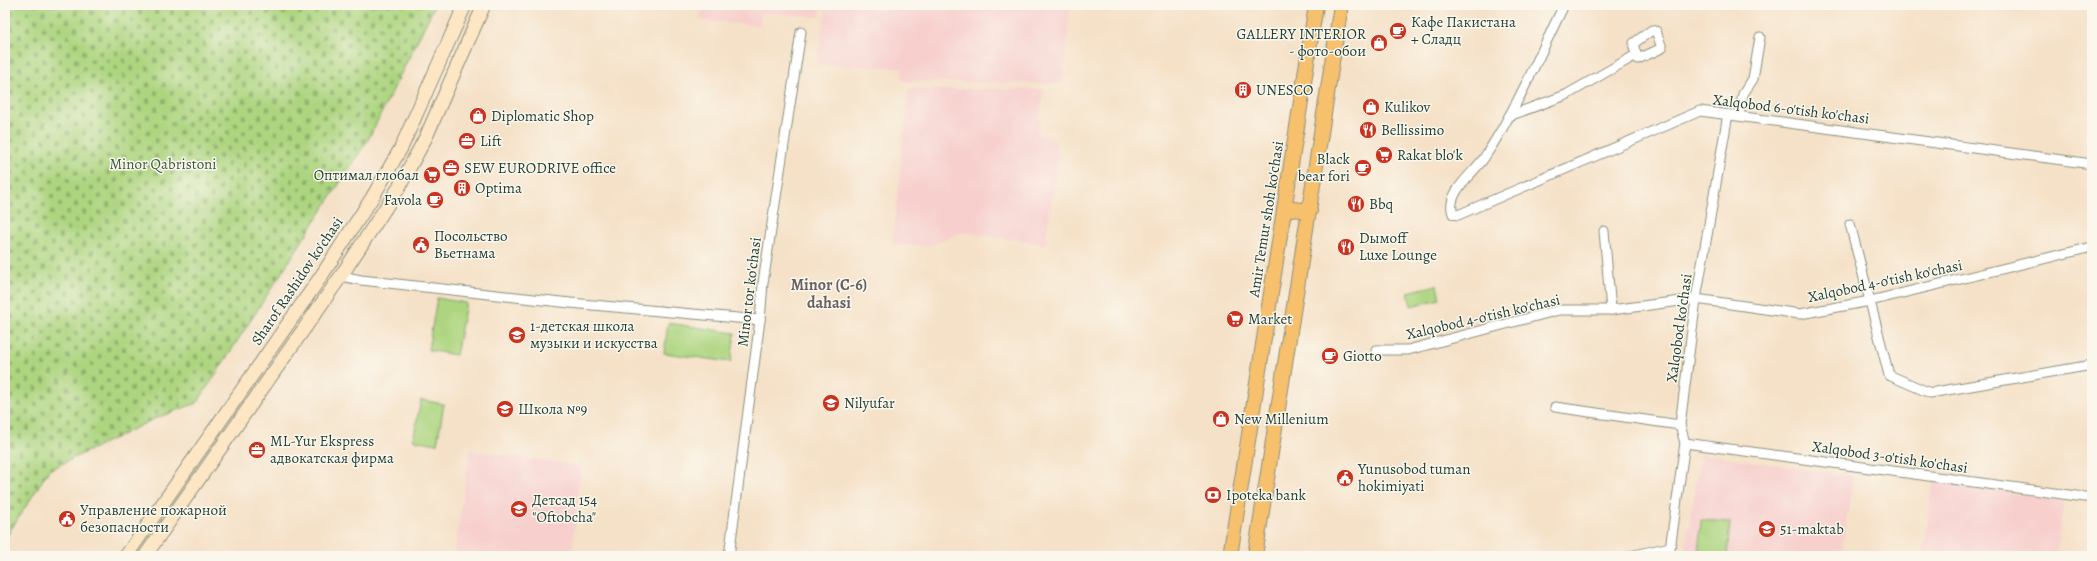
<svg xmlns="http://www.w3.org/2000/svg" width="2097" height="561" font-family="Alegreya,serif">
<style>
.built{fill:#f7d0ce}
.green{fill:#add580;stroke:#66895a}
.cemetery{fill:url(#cemetery-stones);stroke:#66895a}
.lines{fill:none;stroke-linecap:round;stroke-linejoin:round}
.minor-casing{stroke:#8a8f7e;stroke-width:11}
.secondary-casing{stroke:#8a8f7e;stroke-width:15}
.primary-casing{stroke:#8a8f7e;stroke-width:16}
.minor{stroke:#fff;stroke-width:9}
.secondary{stroke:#fce6c4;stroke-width:13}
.primary{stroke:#f7c06c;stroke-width:14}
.labels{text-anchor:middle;stroke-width:3;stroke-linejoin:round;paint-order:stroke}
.poi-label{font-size:15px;fill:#1f3d34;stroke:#fbf7ec;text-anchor:start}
.street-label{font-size:15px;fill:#1f3d34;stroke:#fbf7ec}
.park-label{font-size:15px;fill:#3b5b43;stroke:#fbf7ec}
.neighbourhood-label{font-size:16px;font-weight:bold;fill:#686164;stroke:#fbf7ec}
</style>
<defs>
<pattern id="cemetery-stones" width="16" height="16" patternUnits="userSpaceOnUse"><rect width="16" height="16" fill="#add580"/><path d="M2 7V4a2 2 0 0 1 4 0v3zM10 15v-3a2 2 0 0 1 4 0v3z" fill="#8cae6a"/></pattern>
</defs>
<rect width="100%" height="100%" fill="#fbf7ec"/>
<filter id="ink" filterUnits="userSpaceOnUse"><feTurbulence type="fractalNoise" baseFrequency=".025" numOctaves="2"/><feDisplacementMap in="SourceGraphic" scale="8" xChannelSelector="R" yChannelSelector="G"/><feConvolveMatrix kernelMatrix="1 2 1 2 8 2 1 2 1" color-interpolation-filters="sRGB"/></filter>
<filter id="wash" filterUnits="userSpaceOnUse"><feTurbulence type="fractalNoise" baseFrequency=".012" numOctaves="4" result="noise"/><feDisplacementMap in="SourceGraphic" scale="16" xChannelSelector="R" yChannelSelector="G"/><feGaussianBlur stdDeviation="0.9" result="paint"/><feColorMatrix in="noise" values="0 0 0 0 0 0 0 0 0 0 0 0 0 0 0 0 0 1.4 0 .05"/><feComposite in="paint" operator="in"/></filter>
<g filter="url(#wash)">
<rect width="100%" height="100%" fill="#f5e1c7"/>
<g class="built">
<polygon points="702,5 822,5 820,17 762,13 758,26 700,20"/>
<polygon points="826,5 1070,5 1063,84 902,81 902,68 817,64"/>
<polygon points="909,89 1044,89 1037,134 1054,138 1058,157 1045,244 963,232 929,246 892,244"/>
<polygon points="470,450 581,466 572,552 580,556 454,556"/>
<polygon points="1701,454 1853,476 1841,556 1684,556"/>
<polygon points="1933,481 2064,501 2056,556 1923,556"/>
</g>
<g class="green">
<polygon points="1437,285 1440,299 1411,306 1408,292"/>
<polygon points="437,298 466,303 456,355 428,350"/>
<polygon points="668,323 735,333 731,362 664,353"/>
<polygon points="421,400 444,404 437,444 413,440"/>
<polygon points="1701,520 1730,522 1727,556 1698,556"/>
</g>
<polygon class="cemetery" points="5,5 435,5 369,138 197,403 156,418 49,470 5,539"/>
</g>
<g filter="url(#ink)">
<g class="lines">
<defs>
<g id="minor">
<path d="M 1564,5 C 1539,56 1516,110 1484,158 C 1474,173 1445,193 1453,214 L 1458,215 L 1700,111 L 2092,164"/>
<polygon points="1652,30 1656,31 1662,48 1638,59 1634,48 1634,43"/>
<polyline points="1739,115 1743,94 1753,79 1760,37"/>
<polyline points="1509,116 1566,95 1636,55"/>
<polyline points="1850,224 1889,375 1891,376 1930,393 2092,365"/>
<polyline points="1604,231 1611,310"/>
<polyline points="341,276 361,280 570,303 760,320"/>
<polyline points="1376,350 1408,350 1559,310 1611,310 1696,299 1800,314 1870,301 2092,247"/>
<polyline points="1555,407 1680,425"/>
<polyline points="1685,443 2092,498"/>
<polyline points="729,556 760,320 763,283 801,32"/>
<polyline points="1630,556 1670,547"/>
<polyline points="1669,556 1685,443 1680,425 1696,299 1728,114"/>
</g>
<g id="secondary">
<polyline points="126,556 320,278 372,198 401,148 465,5"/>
<polyline points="145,556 341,276 398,189 426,137 484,5"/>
</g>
<g id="primary">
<polyline points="1285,208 1310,211"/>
<polyline points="1230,556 1316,5"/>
<polyline points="1255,556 1341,5"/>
</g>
</defs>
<use href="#minor" class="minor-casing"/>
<use href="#secondary" class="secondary-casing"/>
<use href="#primary" class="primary-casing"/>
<use href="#minor" class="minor"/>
<use href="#secondary" class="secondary"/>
<use href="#primary" class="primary"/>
</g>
</g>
<defs>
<symbol id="cafe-disc" viewBox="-11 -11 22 22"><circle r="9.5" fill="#c8321e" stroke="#fbf7ec"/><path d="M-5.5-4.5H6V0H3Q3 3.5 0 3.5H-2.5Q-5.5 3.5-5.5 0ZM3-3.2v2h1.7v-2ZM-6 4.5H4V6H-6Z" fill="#fff"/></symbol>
<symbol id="shop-disc" viewBox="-11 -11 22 22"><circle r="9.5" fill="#c8321e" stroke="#fbf7ec"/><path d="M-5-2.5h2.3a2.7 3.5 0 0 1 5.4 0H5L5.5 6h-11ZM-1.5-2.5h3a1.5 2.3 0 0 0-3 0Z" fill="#fff"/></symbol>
<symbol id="building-disc" viewBox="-11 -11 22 22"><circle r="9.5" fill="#c8321e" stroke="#fbf7ec"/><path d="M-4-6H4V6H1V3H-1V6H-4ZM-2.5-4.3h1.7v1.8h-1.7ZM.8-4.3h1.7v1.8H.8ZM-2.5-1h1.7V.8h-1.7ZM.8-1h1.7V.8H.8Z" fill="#fff"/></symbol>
<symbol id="restaurant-disc" viewBox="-11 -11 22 22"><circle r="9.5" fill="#c8321e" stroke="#fbf7ec"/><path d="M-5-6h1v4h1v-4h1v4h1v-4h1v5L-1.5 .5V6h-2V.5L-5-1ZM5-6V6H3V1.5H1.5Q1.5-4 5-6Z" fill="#fff"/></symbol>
<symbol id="office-disc" viewBox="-11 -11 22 22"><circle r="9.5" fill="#c8321e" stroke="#fbf7ec"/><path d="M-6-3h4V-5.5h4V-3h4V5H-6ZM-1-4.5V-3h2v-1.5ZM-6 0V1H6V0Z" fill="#fff"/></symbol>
<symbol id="supermarket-disc" viewBox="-11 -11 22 22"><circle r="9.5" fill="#c8321e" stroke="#fbf7ec"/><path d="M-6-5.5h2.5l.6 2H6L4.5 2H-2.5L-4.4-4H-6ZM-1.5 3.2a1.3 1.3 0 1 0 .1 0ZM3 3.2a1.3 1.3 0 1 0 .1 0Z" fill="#fff"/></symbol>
<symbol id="civic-disc" viewBox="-11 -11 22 22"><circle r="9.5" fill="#c8321e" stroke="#fbf7ec"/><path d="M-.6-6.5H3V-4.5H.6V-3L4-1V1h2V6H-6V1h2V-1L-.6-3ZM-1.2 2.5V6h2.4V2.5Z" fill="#fff"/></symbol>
<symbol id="school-disc" viewBox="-11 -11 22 22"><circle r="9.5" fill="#c8321e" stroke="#fbf7ec"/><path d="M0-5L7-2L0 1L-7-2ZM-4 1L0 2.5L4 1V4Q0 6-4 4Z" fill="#fff"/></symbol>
<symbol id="bank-disc" viewBox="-11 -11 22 22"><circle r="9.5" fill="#c8321e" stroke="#fbf7ec"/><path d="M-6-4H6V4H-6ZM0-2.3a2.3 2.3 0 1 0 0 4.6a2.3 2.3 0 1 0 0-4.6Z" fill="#fff"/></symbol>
</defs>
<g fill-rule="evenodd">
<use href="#cafe-disc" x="1388" y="21" width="20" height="20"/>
<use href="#shop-disc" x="1369" y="33" width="20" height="20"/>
<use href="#building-disc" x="1233" y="80" width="20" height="20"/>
<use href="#shop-disc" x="1361" y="97" width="20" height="20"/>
<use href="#shop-disc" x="468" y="106" width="20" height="20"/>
<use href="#restaurant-disc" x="1358" y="120" width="20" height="20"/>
<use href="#office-disc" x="457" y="131" width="20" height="20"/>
<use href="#supermarket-disc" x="1374" y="145" width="20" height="20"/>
<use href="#office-disc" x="441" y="158" width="20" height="20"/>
<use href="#cafe-disc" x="1353" y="158" width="20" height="20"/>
<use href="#supermarket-disc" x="422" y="165" width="20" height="20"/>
<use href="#building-disc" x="452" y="178" width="20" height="20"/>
<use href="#cafe-disc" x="425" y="190" width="20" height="20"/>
<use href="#restaurant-disc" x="1346" y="194" width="20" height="20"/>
<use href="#civic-disc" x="411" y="235" width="20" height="20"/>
<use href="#restaurant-disc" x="1336" y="237" width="20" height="20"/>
<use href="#supermarket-disc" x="1225" y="309" width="20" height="20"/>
<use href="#school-disc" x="507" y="325" width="20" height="20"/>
<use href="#cafe-disc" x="1320" y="346" width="20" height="20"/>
<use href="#school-disc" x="821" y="393" width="20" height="20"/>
<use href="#school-disc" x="495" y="399" width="20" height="20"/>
<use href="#shop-disc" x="1211" y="409" width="20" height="20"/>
<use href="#office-disc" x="247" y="440" width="20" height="20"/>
<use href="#civic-disc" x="1335" y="468" width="20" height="20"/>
<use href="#bank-disc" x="1203" y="485" width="20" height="20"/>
<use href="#school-disc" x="509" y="499" width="20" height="20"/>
<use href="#civic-disc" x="57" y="509" width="20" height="20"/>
<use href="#school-disc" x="1757" y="519" width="20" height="20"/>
</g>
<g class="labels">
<g class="poi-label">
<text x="1411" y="27">Кафе Пакистана<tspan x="1411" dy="17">+ Сладц</tspan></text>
<text x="1366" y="39" text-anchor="end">GALLERY INTERIOR<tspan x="1366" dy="17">- фото-обои</tspan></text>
<text x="1256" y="95">UNESCO</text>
<text x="1384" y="112">Kulikov</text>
<text x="491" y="121">Diplomatic Shop</text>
<text x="1381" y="135">Bellissimo</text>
<text x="480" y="146">Lift</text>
<text x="1397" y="160">Rakat blo'k</text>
<text x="1350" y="164" text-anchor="end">Black<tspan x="1350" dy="17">bear fori</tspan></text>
<text x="464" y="173">SEW EURODRIVE office</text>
<text x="419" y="180" text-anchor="end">Оптимал глобал</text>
<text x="475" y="193">Optima</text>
<text x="422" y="205" text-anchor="end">Favola</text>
<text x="1369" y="209">Bbq</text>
<text x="434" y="241">Посольство<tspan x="434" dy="17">Вьетнама</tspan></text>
<text x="1359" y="243">Dымоff<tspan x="1359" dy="17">Luxe Lounge</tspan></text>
<text x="1248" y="324">Market</text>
<text x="530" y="331">1-детская школа<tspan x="530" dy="17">музыки и искусства</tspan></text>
<text x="1343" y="361">Giotto</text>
<text x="844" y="408">Nilyufar</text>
<text x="518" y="414">Школа №9</text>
<text x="1234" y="424">New Millenium</text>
<text x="270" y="446">ML-Yur Ekspress<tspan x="270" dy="17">адвокатская фирма</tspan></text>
<text x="1358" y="474">Yunusobod tuman<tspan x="1358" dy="17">hokimiyati</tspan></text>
<text x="1226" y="500">Ipoteka bank</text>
<text x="532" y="505">Детсад 154<tspan x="532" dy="17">"Oftobcha"</tspan></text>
<text x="80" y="515">Управление пожарной<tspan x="80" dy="17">безопасности</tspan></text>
<text x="1780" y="534">51-maktab</text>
</g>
<g class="street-label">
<text transform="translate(1791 109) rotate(7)" y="5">Xalqobod 6-o'tish ko'chasi</text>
<text transform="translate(1266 219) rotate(-81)" y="5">Amir Temur shoh ko'chasi</text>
<text transform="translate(297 281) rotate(-56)" y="5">Sharof Rashidov ko'chasi</text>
<text transform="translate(1885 281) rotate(-12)" y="5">Xalqobod 4-o'tish ko'chasi</text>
<text transform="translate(749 292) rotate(-83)" y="5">Minor tor ko'chasi</text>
<text transform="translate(1483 317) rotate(-13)" y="5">Xalqobod 4-o'tish ko'chasi</text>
<text transform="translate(1679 328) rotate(-82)" y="5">Xalqobod ko'chasi</text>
<text transform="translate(1890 457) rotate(8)" y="5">Xalqobod 3-o'tish ko'chasi</text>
</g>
<g class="park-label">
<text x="163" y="169">Minor Qabristoni</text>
</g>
<g class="neighbourhood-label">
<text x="829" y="290">Minor (C-6)<tspan x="829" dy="18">dahasi</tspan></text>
</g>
</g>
<rect width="2097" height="561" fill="none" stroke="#fbf7ec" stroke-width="20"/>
</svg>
